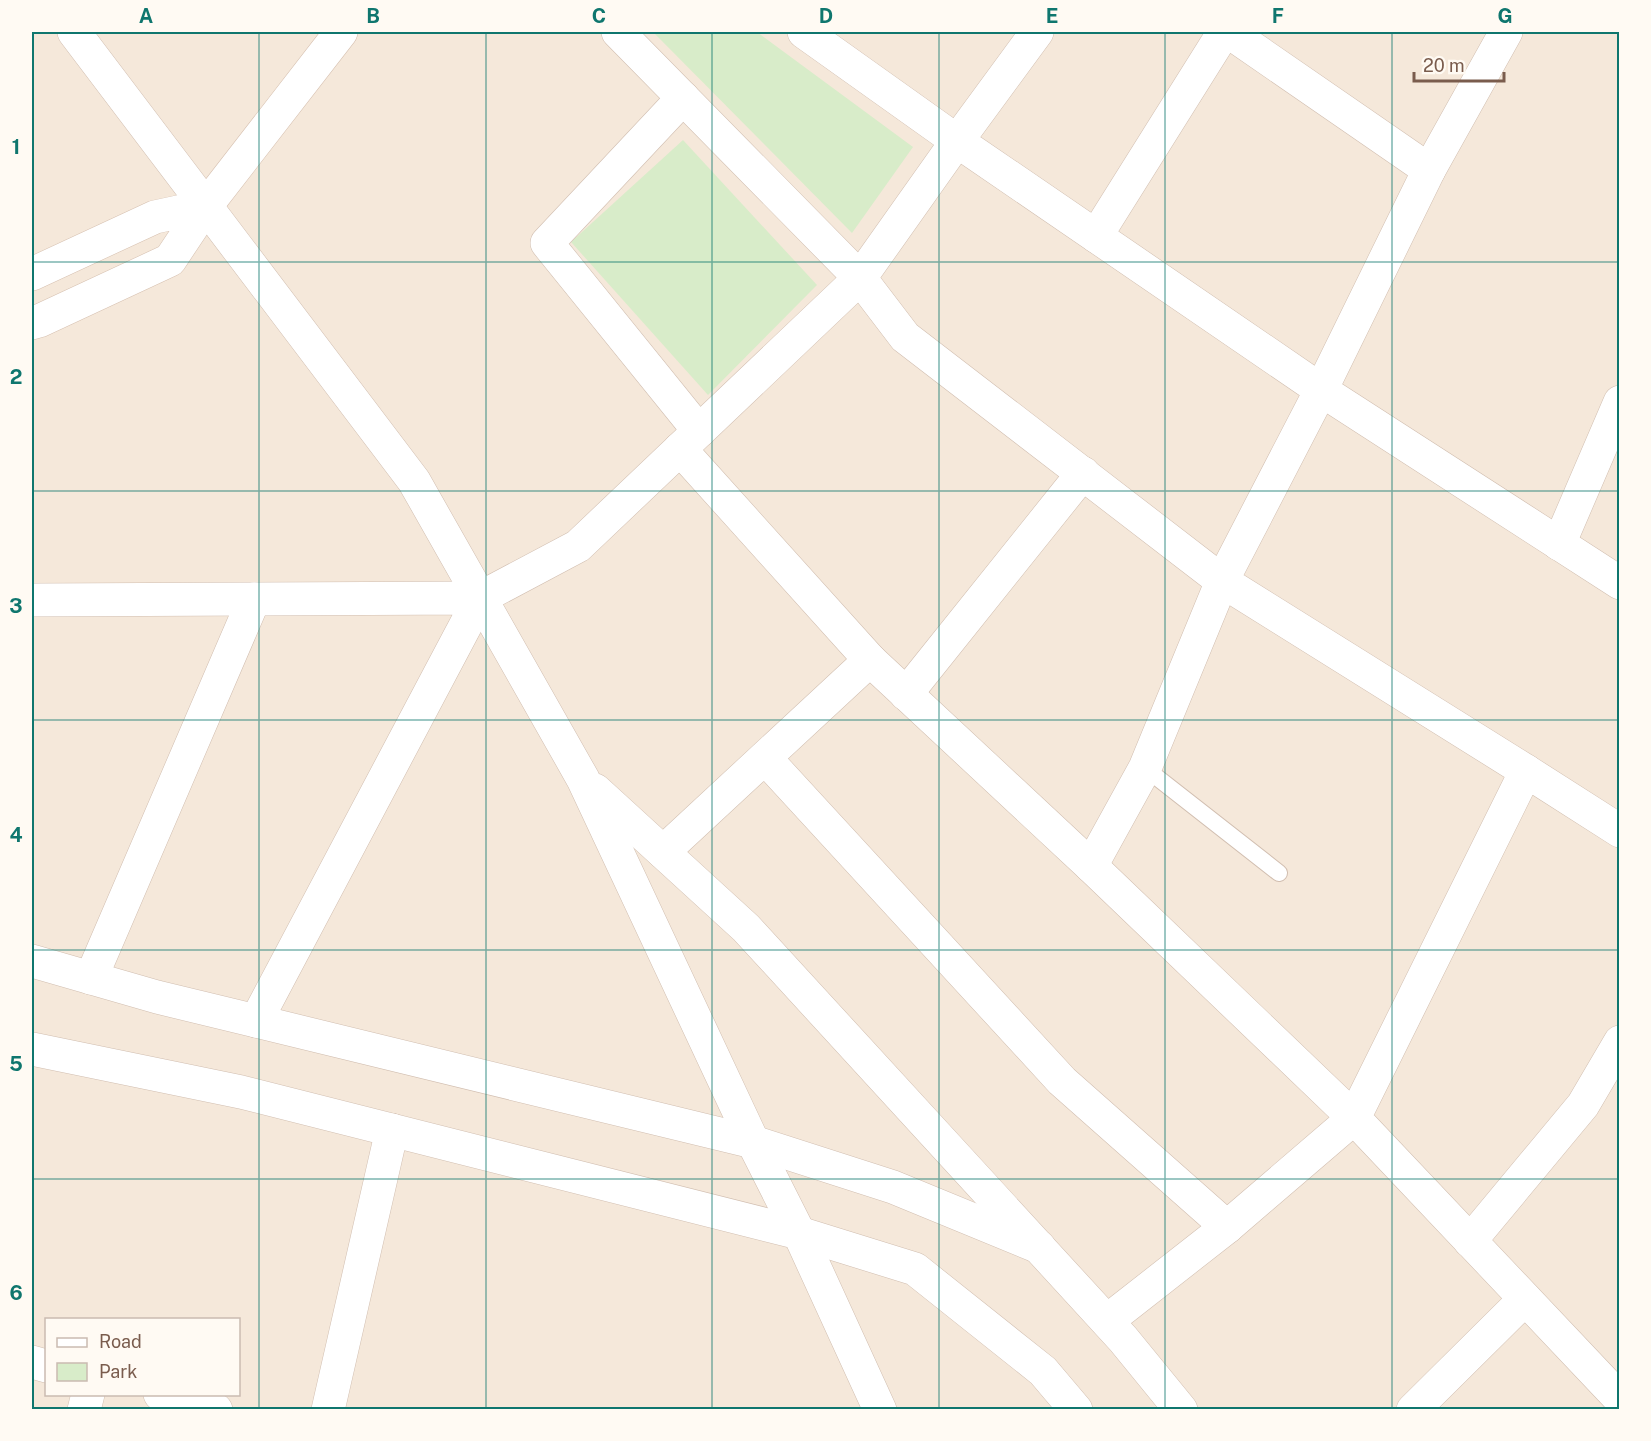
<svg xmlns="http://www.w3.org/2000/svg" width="1651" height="1441" font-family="'Public Sans',sans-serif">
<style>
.residential{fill:#f5e8da;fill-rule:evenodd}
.green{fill:#d8ecc9}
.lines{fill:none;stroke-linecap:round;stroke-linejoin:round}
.lane-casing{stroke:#d1beb0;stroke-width:18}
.street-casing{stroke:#d1beb0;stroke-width:34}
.secondary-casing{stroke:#d6c0b0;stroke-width:34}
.lane{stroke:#fff;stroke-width:16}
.street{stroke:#fff;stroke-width:33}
.secondary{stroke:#fff;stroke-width:33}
.grid{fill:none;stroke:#0f766e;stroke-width:1.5;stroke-opacity:0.55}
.neatline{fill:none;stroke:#0f766e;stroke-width:2}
.grid-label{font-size:20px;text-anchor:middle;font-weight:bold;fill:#0f766e}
</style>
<rect width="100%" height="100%" fill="#fdf6ec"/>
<path class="residential" d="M 32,32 L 1619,32 L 1619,1409 L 32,1409 ZM 46,1320 L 238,1320 L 238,1394 L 46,1394 Z"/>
<g class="green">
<polygon points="653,32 757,32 913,147 852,233"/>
<polygon points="683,140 817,285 708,395 571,242"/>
</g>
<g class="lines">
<defs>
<polyline id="lane" points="1145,768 1279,873"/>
<g id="street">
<polyline points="74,32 414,481 583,779 753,1142 799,1233 880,1410"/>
<polyline points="804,32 957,141 860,278 905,337 1222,581 1145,768 1091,866"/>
<polyline points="1037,32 957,141 1321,390 1222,581 1526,771"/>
<polyline points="1229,32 1429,170 1321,390 1620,583"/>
<polyline points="683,98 547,243 699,431"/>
<polyline points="1429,170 1506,32"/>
<polyline points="1096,236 1224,32"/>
<polyline points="1559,544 1620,402"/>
<polyline points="480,598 578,546 860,278 618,32"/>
<polyline points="32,600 480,598 256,1021"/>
<polyline points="870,660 1091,866 1354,1118 1227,1227"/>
<polyline points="906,694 1083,473"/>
<polyline points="765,758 1062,1081 1227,1227 1107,1321"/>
<polyline points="595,790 746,928 1123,1339 1181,1410"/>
<polyline points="1620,831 1526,771 1354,1118 1620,1399"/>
<polyline points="663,852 870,660 680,449"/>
<polyline points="32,961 157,997 753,1142 893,1187 1039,1247"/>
<polyline points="91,978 254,599"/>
<polyline points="32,1049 241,1092 799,1233 915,1269 1043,1371 1076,1410"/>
<polyline points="1470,1241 1583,1105 1620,1042"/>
<polyline points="32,1362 46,1366"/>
<polyline points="160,1394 216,1410"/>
<polyline points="84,1410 88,1394"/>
<polyline points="328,1410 392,1130"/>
<polyline points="1413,1410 1525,1299"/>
</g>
<g id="secondary">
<polyline points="206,206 341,32"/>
<polyline points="32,274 155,217 206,206 170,260 39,321 32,323"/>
</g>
</defs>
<use href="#lane" class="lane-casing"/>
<use href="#street" class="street-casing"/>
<use href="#secondary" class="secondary-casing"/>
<use href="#lane" class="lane"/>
<use href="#street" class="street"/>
<use href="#secondary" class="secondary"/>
</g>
<path class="grid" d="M 259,32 L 259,1410M 486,32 L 486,1410M 712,32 L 712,1410M 939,32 L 939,1410M 1165,32 L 1165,1410M 1392,32 L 1392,1410M 32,262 L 1620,262M 32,491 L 1620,491M 32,720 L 1620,720M 32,950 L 1620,950M 32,1179 L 1620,1179"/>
<rect width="1651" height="1441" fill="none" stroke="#fffaf3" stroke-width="66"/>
<rect x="45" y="1318" width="195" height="78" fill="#fffaf3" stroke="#cabbb1" stroke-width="1.5"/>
<rect x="57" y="1338" width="30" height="9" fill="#ffffff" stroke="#cabbb1" stroke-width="1.5"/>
<text x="99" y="1348" font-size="18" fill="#7a5c4d">Road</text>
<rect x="57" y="1363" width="30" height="18" fill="#d8ecc9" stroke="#cabbb1" stroke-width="1.5"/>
<text x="99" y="1378" font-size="18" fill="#7a5c4d">Park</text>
<path d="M1414 72v9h90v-9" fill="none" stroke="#7a5c4d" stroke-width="3"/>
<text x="1423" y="72" font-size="18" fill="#7a5c4d" stroke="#fffaf3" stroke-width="4.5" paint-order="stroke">20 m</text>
<rect x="33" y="33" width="1585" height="1375" class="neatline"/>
<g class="grid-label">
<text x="146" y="23">A</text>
<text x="373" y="23">B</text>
<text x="599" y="23">C</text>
<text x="826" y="23">D</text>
<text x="1052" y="23">E</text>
<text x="1278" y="23">F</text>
<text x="1505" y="23">G</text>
<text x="16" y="154">1</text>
<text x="16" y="384">2</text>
<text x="16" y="613">3</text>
<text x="16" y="842">4</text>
<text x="16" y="1071">5</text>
<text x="16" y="1300">6</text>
</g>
</svg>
